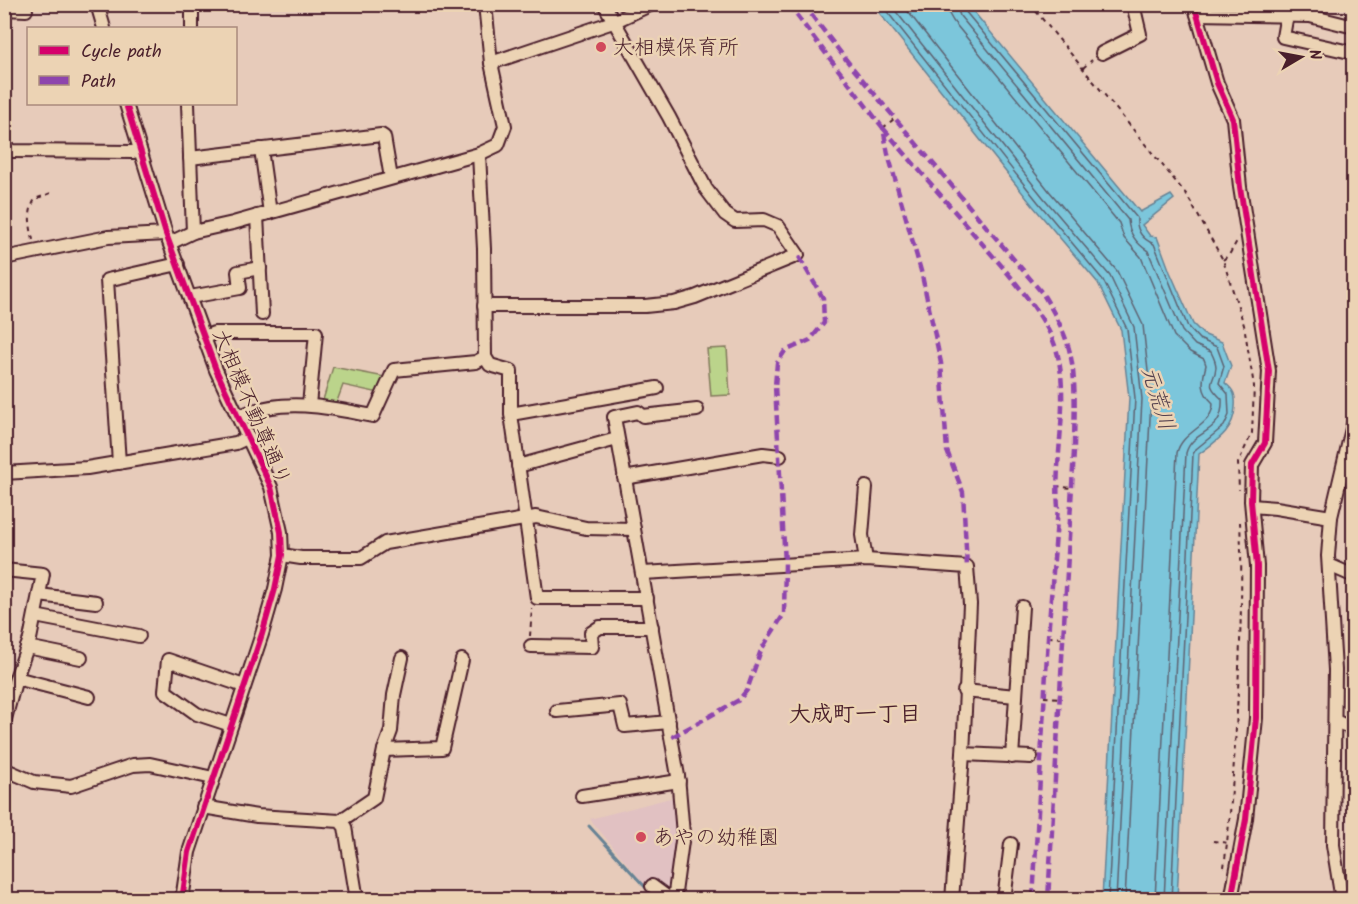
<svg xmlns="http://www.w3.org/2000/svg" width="1358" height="904" font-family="Kalam,'Klee One',sans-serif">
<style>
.built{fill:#e1c1c2}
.green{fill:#bbd48b;stroke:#827a5b;stroke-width:1.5}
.water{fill:#7bc6db;stroke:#678395;stroke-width:1.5}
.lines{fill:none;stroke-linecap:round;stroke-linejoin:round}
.shore{stroke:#5e6271;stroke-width:1.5}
.stream{stroke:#678395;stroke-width:3}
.minor-casing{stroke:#4a1f2b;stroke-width:16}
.path{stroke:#4a1f2b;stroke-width:2;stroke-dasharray:4.5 4.5;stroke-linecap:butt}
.minor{stroke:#ecd3b4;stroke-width:12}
.quiet{stroke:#8e44ad;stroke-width:4.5;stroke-dasharray:9 4.5;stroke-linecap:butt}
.cycleway-casing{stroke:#ecd3b4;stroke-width:10}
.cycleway{stroke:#d6006c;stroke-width:6}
.poi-dot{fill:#d1495b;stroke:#ecd3b4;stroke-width:2}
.labels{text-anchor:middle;stroke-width:5;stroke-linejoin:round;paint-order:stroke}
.poi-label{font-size:21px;fill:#4a1f2b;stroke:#ecd3b4;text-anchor:start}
.street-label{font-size:21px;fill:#4a1f2b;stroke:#ecd3b4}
.water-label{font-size:22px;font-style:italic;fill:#54404e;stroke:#ecd3b4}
.neighbourhood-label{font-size:22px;font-weight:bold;fill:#4a1f2b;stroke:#ecd3b4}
</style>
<rect width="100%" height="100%" fill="#e7cbba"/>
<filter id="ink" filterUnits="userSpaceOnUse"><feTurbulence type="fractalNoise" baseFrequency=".0167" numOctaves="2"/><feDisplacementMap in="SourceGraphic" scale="12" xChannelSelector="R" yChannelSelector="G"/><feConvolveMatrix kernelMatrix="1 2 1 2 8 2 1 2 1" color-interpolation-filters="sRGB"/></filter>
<g filter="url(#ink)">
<polygon class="built" points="674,797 677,823 677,851 668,893 649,890 590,819"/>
<g class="green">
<polygon points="727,348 730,395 711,396 707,349"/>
<polygon points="333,367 385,377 379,393 343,385 336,404 323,400"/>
</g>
<path class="water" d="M 873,5 L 968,5 L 1140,212 L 1171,195 L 1174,199 L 1142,225 L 1150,236 L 1157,237 L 1170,272 L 1193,324 L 1203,334 L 1222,342 L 1231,366 L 1225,383 C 1234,390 1236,395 1235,407 C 1234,431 1216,441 1199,454 L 1177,899 L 1102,899 L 1129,398 L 1121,330 L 1098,283 L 1033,206 Z"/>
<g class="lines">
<g class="shore">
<polyline points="881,4 1038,202 1103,280 1127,329 1135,398 1108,900"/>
<polyline points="890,4 1043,197 1110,276 1134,327 1142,399 1116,900"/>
<polyline points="902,4 1050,192 1117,271 1143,325 1151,399 1125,900"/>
<path d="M 947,4 L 949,14 L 953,21 L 1119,223 L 1124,238 L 1141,257 L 1174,336 L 1190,352 L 1204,359 L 1206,365 C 1202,381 1200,391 1213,403 C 1213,427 1182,430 1177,453 L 1155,900"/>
<path d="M 956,4 L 960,16 L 1128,220 C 1129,233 1137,244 1148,251 L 1182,331 L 1195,345 L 1211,352 C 1213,356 1216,362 1216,367 C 1215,384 1203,381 1222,399 C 1224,436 1193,428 1186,453 L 1164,900"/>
<path d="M 964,4 L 965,11 L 1137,218 C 1136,230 1142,239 1154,244 L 1188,327 L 1199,339 L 1217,347 L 1224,366 L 1219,383 L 1228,394 L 1229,415 L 1224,426 L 1196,449 L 1193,454 L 1171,900"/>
</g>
<polyline class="stream" points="589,826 657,900"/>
<defs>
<g id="minor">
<polyline points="97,4 104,28"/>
<polyline points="192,4 192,28"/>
<polyline points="485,4 491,63"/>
<polyline points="1194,4 1217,83 1233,119 1240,187 1269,371 1265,443 1252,465 1251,501 1257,566 1256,718 1246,819 1231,900"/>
<polyline points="4,9 26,10"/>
<polyline points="1197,14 1310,16 1354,27"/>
<polyline points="1287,14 1283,37 1354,53"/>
<polyline points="1102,53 1140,34 1133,4"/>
<polyline points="126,104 166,234 216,370 271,487 281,532 282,555 275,589 262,634 189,852 182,900"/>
<polyline points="188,104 193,232"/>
<polyline points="4,149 13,151 133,152 140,150"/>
<polyline points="261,149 270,213"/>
<polyline points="479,154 484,249 485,357 490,365 511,371 511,414 537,598 647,598"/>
<polyline points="190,158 381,135 384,137 391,178"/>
<polyline points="257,216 262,314"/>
<polyline points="170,243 193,232 233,223 479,154 498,145 505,126 491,63 613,22 652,4"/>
<polyline points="4,258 108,237 166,234"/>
<polyline points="190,297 240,288 238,272 260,268"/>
<polyline points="484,306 645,306 674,303 695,297 798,255 778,226 764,220 735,221 725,214 706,189 669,117 604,4"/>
<polyline points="204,337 214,333 316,333 309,405"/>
<polyline points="511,414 657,388"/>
<path d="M 240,416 C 282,397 329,407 373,416 L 394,370 L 476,362 L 485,357"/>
<polyline points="119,463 107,280 178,264"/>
<polyline points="518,466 617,439"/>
<polyline points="4,473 87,468 236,443 249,437"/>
<polyline points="624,478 763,454 780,456"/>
<polyline points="1252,506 1276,508 1331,517"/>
<polyline points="282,555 301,558 361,558 385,543 536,517 586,528 634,529"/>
<polyline points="866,560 862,535 866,487"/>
<polyline points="1329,565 1354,576"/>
<polyline points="4,570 43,574 30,639 16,678 4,723"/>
<polyline points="643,573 866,560 967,567 970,604 963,754 952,900"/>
<polyline points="39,595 96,602"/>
<polyline points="35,616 139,636"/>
<polyline points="531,646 592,647 591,633 600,627 652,627"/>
<polyline points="27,647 81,658"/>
<polyline points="16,678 89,697"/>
<polyline points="964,691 1016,696"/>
<polyline points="557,711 620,705 625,726 669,722"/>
<polyline points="1335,721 1354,729"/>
<polyline points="231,725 197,714 165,691 168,660 244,686"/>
<polyline points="384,750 442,748 462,660"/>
<polyline points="963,754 1031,757"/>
<polyline points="1012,757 1022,607"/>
<polyline points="4,769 34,782 71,786 133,765 150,764 213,778"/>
<polyline points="582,796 679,781"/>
<polyline points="203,807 257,816 340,821 345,827 357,900"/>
<polyline points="340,821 374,798 384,750 391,731 394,695 402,658"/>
<polyline points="652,886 671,900"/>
<polyline points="674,900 683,834 678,776 614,417 638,412 643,416 697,410"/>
<polyline points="1004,900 1011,844"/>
<polyline points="1342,900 1333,845 1335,670 1328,556 1331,517 1354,420"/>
</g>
</defs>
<use href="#minor" class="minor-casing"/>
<g class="path">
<polyline points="1030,4 1186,194 1223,260 1244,325 1254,386 1252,433 1238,463 1239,490"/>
<polyline points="1083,68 1092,60"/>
<polyline points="883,128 895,118"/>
<path d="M 33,240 C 30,225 27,213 35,199 L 51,193"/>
<polyline points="1223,260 1229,255 1237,241"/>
<polyline points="1056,486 1071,488"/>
<polyline points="530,636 532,608"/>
<polyline points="1048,637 1063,638"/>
<polyline points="1044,697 1060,698"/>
<polyline points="1213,841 1229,843"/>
<path d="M 1224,867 C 1231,815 1234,763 1237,711 C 1240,648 1243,586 1240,522"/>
</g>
<use href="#minor" class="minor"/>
<g class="quiet">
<polyline points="788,4 883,128 888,154 921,271 941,363 947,451 963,492 967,567"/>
<path d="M 803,4 L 851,66 L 1043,294 C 1054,313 1065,331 1070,353 C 1077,383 1074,421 1074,451 L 1048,900"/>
<path d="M 883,128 C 913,163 943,198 973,233 C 1000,265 1049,315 1058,356 C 1069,406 1054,457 1058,507 L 1048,637 L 1033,900"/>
<polyline points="672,737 739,700 747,690 761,650 784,614 785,563 775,386 777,363 785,351 810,340 824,323 823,298 798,255"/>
</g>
<defs>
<g id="cycleway">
<polyline points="1194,4 1217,83 1233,119 1240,187 1269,371 1265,443 1252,465 1251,501 1257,566 1256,718 1246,819 1231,900"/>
<polyline points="126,104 166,234 216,370 271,487 281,532 282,555 275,589 262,634 189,852 182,900"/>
</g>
</defs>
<use href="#cycleway" class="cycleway-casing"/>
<use href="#cycleway" class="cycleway"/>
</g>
</g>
<g class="poi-dot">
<circle cx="601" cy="47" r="6"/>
<circle cx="641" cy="837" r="6"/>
</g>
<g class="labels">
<g class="poi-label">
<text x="613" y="54">大相模保育所</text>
<text x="653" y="844">あやの幼稚園</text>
</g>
<g class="street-label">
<text transform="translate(252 407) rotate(67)" y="7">大相模不動尊通り</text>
</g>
<g class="water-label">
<text transform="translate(1159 398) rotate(73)" y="8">元荒川</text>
</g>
<g class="neighbourhood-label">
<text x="855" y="721">大成町一丁目</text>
</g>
</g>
<rect width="1358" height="904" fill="none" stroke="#ecd3b4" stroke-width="24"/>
<rect x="12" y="12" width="1334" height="880" fill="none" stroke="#4a1f2b" stroke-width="2" filter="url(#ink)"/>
<rect x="27" y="27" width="210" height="78" fill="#ecd3b4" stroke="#ab8b7d" stroke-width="1.5"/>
<rect x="39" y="46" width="30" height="9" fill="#d6006c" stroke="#ab8b7d" stroke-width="1.5"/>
<text x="81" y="57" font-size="18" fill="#4a1f2b">Cycle path</text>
<rect x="39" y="76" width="30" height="9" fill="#8e44ad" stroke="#ab8b7d" stroke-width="1.5"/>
<text x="81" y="87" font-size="18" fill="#4a1f2b">Path</text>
<g transform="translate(1301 57) rotate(80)" stroke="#ecd3b4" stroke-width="4.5" paint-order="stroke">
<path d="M0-4.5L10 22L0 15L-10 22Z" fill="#4a1f2b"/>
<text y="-9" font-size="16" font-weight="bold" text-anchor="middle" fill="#4a1f2b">N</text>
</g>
</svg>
